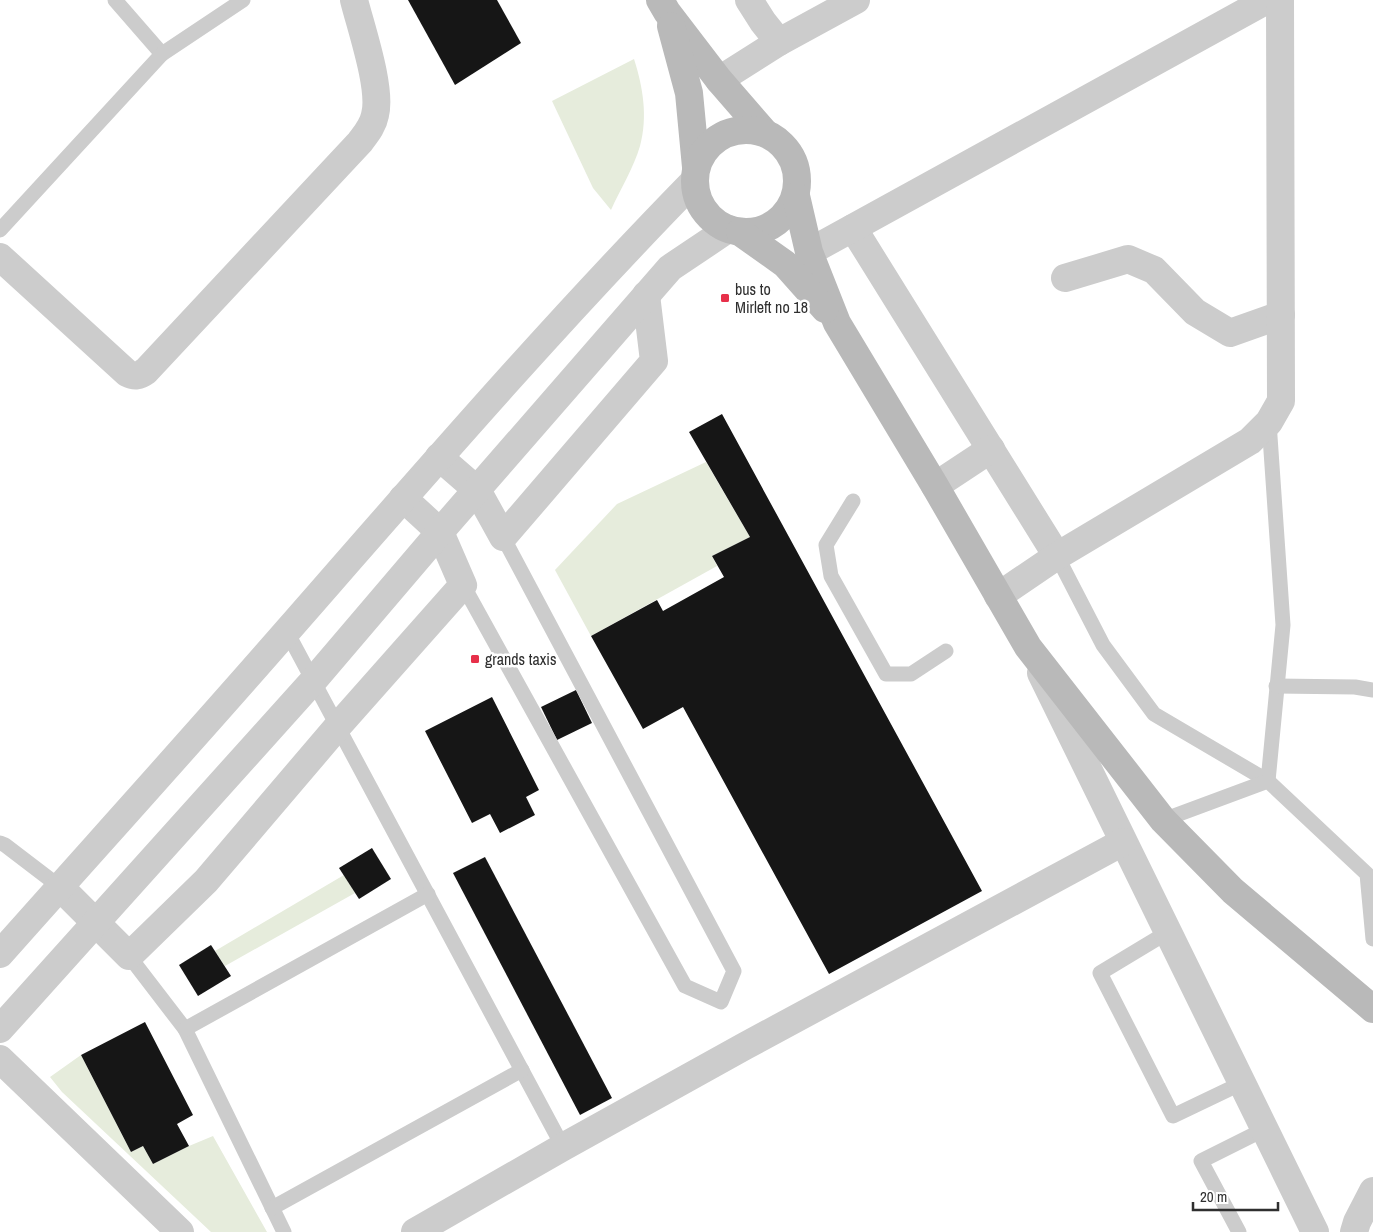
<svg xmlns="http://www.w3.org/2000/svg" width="1373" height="1232" font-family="'Archivo Narrow',sans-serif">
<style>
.green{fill:#e6ecdc}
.building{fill:#161616}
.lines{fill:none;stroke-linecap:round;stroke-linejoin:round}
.service{stroke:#ccc;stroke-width:15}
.minor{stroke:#ccc;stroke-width:28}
.secondary{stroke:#b9b9b9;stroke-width:28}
.poi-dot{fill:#e7304a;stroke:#fff;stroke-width:2}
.labels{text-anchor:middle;stroke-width:5;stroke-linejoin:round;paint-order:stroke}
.poi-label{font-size:16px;fill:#2f2f2f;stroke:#fff;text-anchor:start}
</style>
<rect width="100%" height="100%" fill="#fff"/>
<g class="green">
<path d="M 634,59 C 643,87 648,117 640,146 C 634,167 620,190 611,210 L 593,188 L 552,101 Z"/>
<polygon points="706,462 750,537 712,556 717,566 591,636 555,570 617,504"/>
<polygon points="344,875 355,893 225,966 215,951"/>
<polygon points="81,1055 131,1152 143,1146 153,1164 189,1146 213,1136 267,1232 211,1232 62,1092 50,1077"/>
</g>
<g class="building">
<polygon points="408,0 497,0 521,43 455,85"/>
<polygon points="722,414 982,891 829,974 683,707 643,729 591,636 657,600 663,611 724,577 712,556 750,537 689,432"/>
<polygon points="576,690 592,723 557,740 541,707"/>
<polygon points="492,697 539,790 526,797 535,815 500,833 490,814 472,823 425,731"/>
<polygon points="372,848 391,879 359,899 339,868"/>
<polygon points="485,857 612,1098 580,1115 453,873"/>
<polygon points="211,945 231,976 198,996 179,965"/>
<polygon points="145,1022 193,1115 177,1124 189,1146 153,1164 143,1146 131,1152 81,1055"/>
</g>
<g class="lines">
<g class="service">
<polyline points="115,0 162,54"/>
<polyline points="0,230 162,54 243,0"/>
<polyline points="853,501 826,545 831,576 886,674 911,674 946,651"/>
<polyline points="1057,556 1103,645 1154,714 1268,781 1283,625 1269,422"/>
<polyline points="463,585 685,986 721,1002 734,971 503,537"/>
<polyline points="287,632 563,1147"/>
<polyline points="1276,686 1355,687 1373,690"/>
<polyline points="1163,820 1268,781 1367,874 1373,939"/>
<polyline points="0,843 5,845 60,887"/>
<polyline points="1168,932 1100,973 1173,1116 1242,1083"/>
<polyline points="129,956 185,1029 284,1232"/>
<polyline points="185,1029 428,894"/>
<polyline points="272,1208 522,1070"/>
<polyline points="1239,1232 1201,1161 1265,1129"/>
</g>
<g class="minor">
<polyline points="779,42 856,0"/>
<polyline points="719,80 779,42 763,22 749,0"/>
<polyline points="853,228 1057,556"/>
<polyline points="809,252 1267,0"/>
<path d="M 0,257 L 127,373 C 135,377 139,376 146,371 L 360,142 C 366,134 373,126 375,115 C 382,89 361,28 354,0"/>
<polyline points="1065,278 1128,259 1154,270 1195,312 1230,333 1281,315"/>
<polyline points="439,457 477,490 503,537 654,361 646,295"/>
<polyline points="935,486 991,449"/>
<polyline points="998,596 1057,556 1250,441 1269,422 1281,401 1280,0"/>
<polyline points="1041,673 1315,1232"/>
<polyline points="60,887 129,956 206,881 338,726 463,585 440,532 403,498"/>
<path d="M 0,954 C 96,846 193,739 288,630 C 421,478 553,325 695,180"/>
<polyline points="0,1029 313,681 440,532 670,268 728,229"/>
<polyline points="0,1059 180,1232"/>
<polyline points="415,1232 563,1147 745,1046 1123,842"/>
<polyline points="1354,1232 1357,1222 1373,1191"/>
</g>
<g class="secondary">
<polyline points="660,0 667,12 719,80 765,133"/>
<polyline points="671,26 689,93 696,167"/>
<circle cx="746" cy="181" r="51"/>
<polyline points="796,196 809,252 837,323 935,486 1028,647 1163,820 1233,891 1373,1009"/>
<polyline points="740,232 785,264 825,309"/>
</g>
</g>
<g class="poi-dot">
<rect x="720" y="293" width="10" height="10" rx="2.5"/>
<rect x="470" y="654" width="10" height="10" rx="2.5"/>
</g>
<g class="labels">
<g class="poi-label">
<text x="735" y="295">bus to<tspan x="735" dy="18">Mirleft no 18</tspan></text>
<text x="485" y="665">grands taxis</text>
</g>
</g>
<path d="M1193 1202v8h85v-8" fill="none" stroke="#2f2f2f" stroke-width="2.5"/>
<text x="1200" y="1202" font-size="15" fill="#2f2f2f" stroke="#ffffff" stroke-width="4" paint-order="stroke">20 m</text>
</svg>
